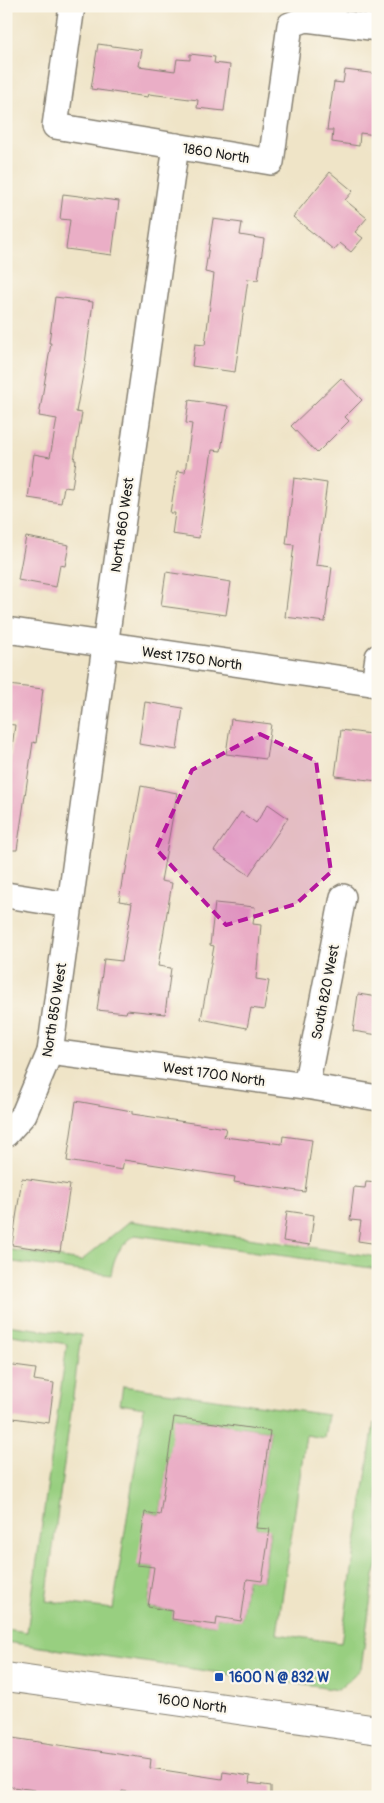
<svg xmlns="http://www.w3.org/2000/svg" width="384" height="1803" font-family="Pangolin,sans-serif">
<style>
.green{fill:#98cf80;stroke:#5a764e;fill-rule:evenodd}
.building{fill:#eaaec6}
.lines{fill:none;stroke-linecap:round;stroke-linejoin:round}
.minor-casing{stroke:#868072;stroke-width:28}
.secondary-casing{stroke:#868072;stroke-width:30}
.minor{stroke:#fff;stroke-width:25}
.secondary{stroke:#fff;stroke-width:28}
.marked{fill:#b5179e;fill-opacity:0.2;stroke:#b5179e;stroke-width:4;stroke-dasharray:10 6;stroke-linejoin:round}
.transit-dot{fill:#1a4fb4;stroke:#fbf7ec;stroke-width:2}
.labels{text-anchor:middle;stroke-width:4.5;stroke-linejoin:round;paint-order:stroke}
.street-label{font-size:14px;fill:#1c1c1c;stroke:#fbf7ec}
.transit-label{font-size:14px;font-weight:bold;fill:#164399;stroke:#fbf7ec;text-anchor:start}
</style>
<rect width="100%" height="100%" fill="#fbf7ec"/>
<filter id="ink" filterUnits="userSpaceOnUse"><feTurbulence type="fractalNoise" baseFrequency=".02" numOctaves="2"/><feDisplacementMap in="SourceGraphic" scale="10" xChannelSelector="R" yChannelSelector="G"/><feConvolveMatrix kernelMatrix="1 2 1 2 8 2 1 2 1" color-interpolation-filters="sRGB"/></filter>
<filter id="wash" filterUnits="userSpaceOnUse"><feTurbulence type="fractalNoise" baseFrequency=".0096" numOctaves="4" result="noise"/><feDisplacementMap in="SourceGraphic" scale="20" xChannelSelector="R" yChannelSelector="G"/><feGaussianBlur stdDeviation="1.12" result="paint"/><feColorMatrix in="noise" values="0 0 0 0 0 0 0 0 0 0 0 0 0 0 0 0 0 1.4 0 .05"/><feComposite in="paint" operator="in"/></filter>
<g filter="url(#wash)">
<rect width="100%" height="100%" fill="#efe4c7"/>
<g class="green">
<path d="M 130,1221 L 378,1257 L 378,1269 L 135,1235 C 119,1247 114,1256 111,1275 L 6,1261 L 6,1249 L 81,1261 Z"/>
<path d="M 6,1325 L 81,1335 L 46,1601 L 113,1609 L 144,1408 L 120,1404 L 123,1386 L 328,1415 L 324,1438 L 306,1435 L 277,1634 L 341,1643 L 374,1423 L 378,1424 L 378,1565 L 374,1576 L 361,1668 L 354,1676 L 338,1690 L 6,1642 L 6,1629 L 27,1632 L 67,1344 L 6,1334 ZM 175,1417 L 270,1431 L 256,1528 L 270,1530 L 263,1581 L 247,1579 L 241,1620 L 217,1617 L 215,1625 L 173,1619 L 173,1611 L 148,1607 L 154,1567 L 138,1565 L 146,1512 L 160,1515 Z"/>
</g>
<g id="blocks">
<g class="building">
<polygon points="98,44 142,50 139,66 175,71 177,59 190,60 190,54 215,57 214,63 230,65 224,111 197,108 198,100 149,94 148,97 91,89"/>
<polygon points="345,70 378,74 378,120 376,135 360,133 359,146 332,142 333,130 327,130 334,82 343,83"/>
<polygon points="330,172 353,191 345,200 367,218 355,232 363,238 351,252 340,243 334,250 293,217"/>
<polygon points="63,194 119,201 112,255 66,249 70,220 60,219"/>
<polygon points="213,219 242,223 240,235 264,239 258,280 248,279 235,372 192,366 195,344 205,345 214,274 205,272"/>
<polygon points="55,297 93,302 85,364 76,412 82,413 74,460 76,460 72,488 64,487 61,503 28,498 34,454 50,457 57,419 39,416 51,343 49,343"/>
<polygon points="341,378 362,400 345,417 349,421 317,453 291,426"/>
<polygon points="189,400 228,406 221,451 212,450 199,538 172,534 175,513 170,513 177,471 185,472 192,424 186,423"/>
<polygon points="294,478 327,483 316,565 332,567 325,622 285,617 294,545 286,544"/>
<polygon points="26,537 69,545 65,566 60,565 56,587 18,580"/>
<polygon points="166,572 231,582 226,615 161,606"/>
<polygon points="8,685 43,689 36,743 33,742 17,850 6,850 6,770 9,770 15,725 6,724"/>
<polygon points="145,702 183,708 177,750 139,744"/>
<polygon points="231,719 271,724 266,759 226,754"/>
<polygon points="341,730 378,735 378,781 335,776"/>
<polygon points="141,786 177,793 161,881 172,883 158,966 171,968 165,1014 127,1010 126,1013 97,1010 104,959 122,961 132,903 119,901 123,874 125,875"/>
<polygon points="268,804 288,818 249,875 214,851 241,812 256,823"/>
<polygon points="215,903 255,907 253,924 261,925 256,979 269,981 264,1010 251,1008 247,1028 201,1019 214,946 210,945"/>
<polygon points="358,994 378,997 378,1035 353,1031"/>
<polygon points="76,1101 132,1111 132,1114 226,1128 224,1137 282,1144 283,1136 312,1140 305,1192 234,1182 235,1177 124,1160 122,1170 67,1161"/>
<polygon points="22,1178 70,1185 60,1252 12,1245"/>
<polygon points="366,1182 378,1183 378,1244 358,1241 361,1221 350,1220 354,1187 365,1188"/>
<polygon points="287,1211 314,1215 310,1245 283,1241"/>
<polygon points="6,1365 36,1369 34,1380 54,1383 49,1423 6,1417"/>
<polygon points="174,1417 270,1431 256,1528 270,1529 262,1581 247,1579 241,1621 217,1617 216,1625 172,1619 173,1611 148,1607 154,1567 137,1565 145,1512 160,1515"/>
<polygon points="6,1737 151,1759 150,1768 222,1779 223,1772 250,1776 249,1783 271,1786 271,1797 159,1797 122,1791 121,1797 34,1797 35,1790 6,1786"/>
</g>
</g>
</g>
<g filter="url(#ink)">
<use href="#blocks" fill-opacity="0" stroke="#868072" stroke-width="1"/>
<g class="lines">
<defs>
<g id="minor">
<polyline points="72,6 55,126 271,162 290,25 306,19 378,28"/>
<polyline points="6,630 378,684"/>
<polyline points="374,684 378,657"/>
<polyline points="6,895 69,905"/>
<polyline points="50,1052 306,1086 378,1098"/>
<polyline points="306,1086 343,897"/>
<polyline points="6,1134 24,1114 50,1052 105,646 176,146"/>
</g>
<polyline id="secondary" points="6,1677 378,1730"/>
</defs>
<use href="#minor" class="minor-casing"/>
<use href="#secondary" class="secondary-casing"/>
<use href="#minor" class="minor"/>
<use href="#secondary" class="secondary"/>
</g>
</g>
<path class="marked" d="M 260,734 L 316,761 L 331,872 L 296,904 L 226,925 L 156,849 L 192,770 Z"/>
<rect class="transit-dot" x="214" y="1672" width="10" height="10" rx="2.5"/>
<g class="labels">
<g class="street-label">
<text transform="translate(216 153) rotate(9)" y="5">1860 North</text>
<text transform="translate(122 525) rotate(-82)" y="5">North 860 West</text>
<text transform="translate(192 658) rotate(8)" y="5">West 1750 North</text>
<text transform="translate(325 992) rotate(-79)" y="5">South 820 West</text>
<text transform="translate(54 1010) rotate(-81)" y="5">North 850 West</text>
<text transform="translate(214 1074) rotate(8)" y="5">West 1700 North</text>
<text transform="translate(192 1703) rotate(8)" y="5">1600 North</text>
</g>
<g class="transit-label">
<text x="229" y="1682">1600 N @ 832 W</text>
</g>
</g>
<rect width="384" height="1803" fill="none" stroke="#fbf7ec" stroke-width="25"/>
</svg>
